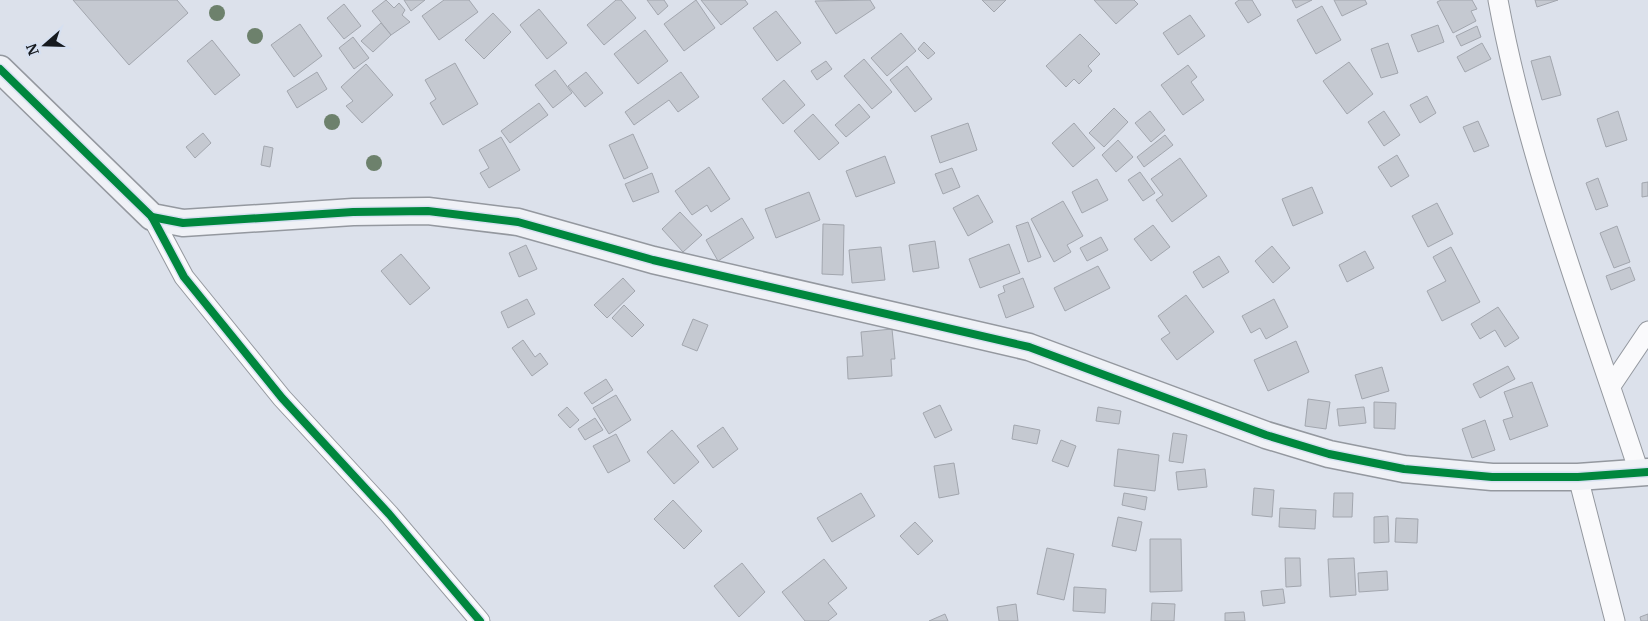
<svg xmlns="http://www.w3.org/2000/svg" width="1648" height="621" font-family="Merriweather,serif">
<style>
.building{fill:#c5c9d1;stroke:#a2a6ae}
.lines{fill:none;stroke-linecap:round;stroke-linejoin:round}
.street-casing{stroke:#94989f;stroke-width:21}
.secondary-casing{stroke:#94989f;stroke-width:29}
.street{stroke:#fafafc;stroke-width:19}
.secondary{stroke:#eff1f6;stroke-width:26}
.cycleway-casing{stroke:#d6e0f1;stroke-width:11}
.cycleway{stroke:#00873e;stroke-width:8}
.tree{fill:#6d816c}
</style>
<rect width="100%" height="100%" fill="#dce1eb"/>
<g class="building">
<polygon points="73,0 177,0 188,13 129,65"/>
<polygon points="386,0 394,8 399,3 405,10 402,15 410,22 391,35 372,11"/>
<polygon points="404,0 425,0 411,11"/>
<polygon points="444,0 469,0 478,12 439,40 422,16"/>
<polygon points="616,0 621,0 636,18 604,45 587,25"/>
<polygon points="647,0 664,0 668,6 658,15"/>
<polygon points="696,0 715,28 684,51 664,24"/>
<polygon points="701,0 745,0 748,4 721,25"/>
<polygon points="870,0 875,8 836,34 815,1"/>
<polygon points="982,0 1006,0 994,12"/>
<polygon points="1094,0 1134,0 1138,4 1116,24"/>
<polygon points="1239,0 1252,0 1261,15 1248,23 1235,3"/>
<polygon points="1292,0 1312,0 1296,8"/>
<polygon points="1334,0 1365,0 1367,4 1342,16"/>
<polygon points="1441,0 1472,0 1477,9 1471,11 1476,21 1453,33 1437,2"/>
<polygon points="1535,0 1558,0 1537,7"/>
<polygon points="344,4 361,26 344,39 327,18"/>
<polygon points="1322,6 1341,40 1316,54 1297,20"/>
<polygon points="539,9 567,43 547,59 520,25"/>
<polygon points="776,11 801,43 777,61 753,28"/>
<polygon points="493,13 511,32 484,59 465,40"/>
<polygon points="1190,15 1205,36 1178,55 1163,33"/>
<polygon points="381,23 391,35 373,52 361,41"/>
<polygon points="300,24 322,56 294,77 271,45"/>
<polygon points="1438,25 1444,42 1418,52 1411,35"/>
<polygon points="1477,26 1481,37 1461,46 1456,36"/>
<polygon points="645,30 668,61 638,84 614,54"/>
<polygon points="901,33 916,51 887,76 871,58"/>
<polygon points="1080,34 1100,54 1088,66 1092,71 1079,84 1074,79 1066,87 1046,66"/>
<polygon points="353,37 369,58 354,69 339,48"/>
<polygon points="212,40 240,75 215,95 187,61"/>
<polygon points="924,42 935,53 928,59 918,49"/>
<polygon points="1388,43 1398,73 1381,78 1371,49"/>
<polygon points="1482,43 1491,59 1465,72 1457,57"/>
<polygon points="1550,56 1561,95 1542,100 1531,61"/>
<polygon points="864,59 892,92 872,109 844,76"/>
<polygon points="826,61 832,69 817,80 811,71"/>
<polygon points="1349,62 1373,94 1347,114 1323,81"/>
<polygon points="455,63 478,104 443,125 430,103 436,99 425,80"/>
<polygon points="366,64 393,95 362,123 346,106 353,101 341,87"/>
<polygon points="1188,65 1197,77 1191,82 1204,100 1183,115 1161,85"/>
<polygon points="907,66 932,99 915,112 890,80"/>
<polygon points="555,70 572,93 553,108 535,85"/>
<polygon points="317,72 327,89 297,108 287,91"/>
<polygon points="586,72 603,93 585,107 568,86"/>
<polygon points="681,72 699,97 678,112 669,100 634,125 625,112"/>
<polygon points="784,80 805,105 783,124 762,99"/>
<polygon points="1427,96 1436,113 1420,123 1410,105"/>
<polygon points="539,103 548,115 510,143 501,131"/>
<polygon points="859,104 870,117 846,137 835,125"/>
<polygon points="1114,108 1128,122 1104,147 1089,133"/>
<polygon points="1150,111 1165,130 1151,142 1135,123"/>
<polygon points="1384,111 1400,135 1384,146 1368,122"/>
<polygon points="1618,111 1627,140 1606,147 1597,119"/>
<polygon points="813,114 839,143 819,160 794,131"/>
<polygon points="1478,121 1489,146 1474,152 1463,127"/>
<polygon points="968,123 977,150 940,163 931,136"/>
<polygon points="1074,123 1095,148 1073,167 1052,143"/>
<polygon points="203,133 211,143 195,158 186,147"/>
<polygon points="633,134 648,168 624,179 609,145"/>
<polygon points="1165,135 1173,145 1144,167 1137,157"/>
<polygon points="501,137 520,170 489,188 480,173 489,168 479,150"/>
<polygon points="1118,140 1133,157 1116,172 1102,155"/>
<polygon points="264,146 273,148 270,167 261,165"/>
<polygon points="1397,155 1409,176 1391,187 1378,167"/>
<polygon points="885,156 895,183 856,197 846,171"/>
<polygon points="1180,158 1207,196 1172,222 1156,200 1163,195 1151,179"/>
<polygon points="709,167 730,199 711,212 707,205 692,215 675,191"/>
<polygon points="952,168 960,187 943,194 935,174"/>
<polygon points="1140,172 1155,193 1143,201 1128,180"/>
<polygon points="652,173 659,192 633,202 625,184"/>
<polygon points="1598,178 1608,206 1596,210 1586,183"/>
<polygon points="1097,179 1108,200 1082,213 1072,192"/>
<polygon points="1648,182 1648,196 1642,197 1642,183"/>
<polygon points="1312,187 1323,213 1293,226 1282,199"/>
<polygon points="809,192 820,220 776,238 765,209"/>
<polygon points="978,195 993,222 968,236 953,208"/>
<polygon points="1063,201 1083,236 1067,245 1071,252 1054,262 1031,219"/>
<polygon points="1437,203 1453,234 1428,247 1412,216"/>
<polygon points="680,212 702,235 683,252 662,229"/>
<polygon points="742,218 754,238 718,261 706,240"/>
<polygon points="1028,222 1041,257 1028,262 1016,226"/>
<polygon points="823,224 844,225 843,275 822,274"/>
<polygon points="1153,225 1170,247 1151,261 1134,239"/>
<polygon points="1617,226 1630,262 1614,268 1600,233"/>
<polygon points="1101,237 1108,250 1087,261 1080,248"/>
<polygon points="935,241 939,268 913,272 909,245"/>
<polygon points="1009,244 1020,273 980,288 969,259"/>
<polygon points="526,245 537,269 519,277 509,253"/>
<polygon points="1272,246 1290,268 1273,283 1255,261"/>
<polygon points="881,247 885,280 852,283 849,250"/>
<polygon points="1451,247 1480,302 1442,321 1427,291 1446,281 1433,257"/>
<polygon points="1365,251 1374,268 1347,282 1339,265"/>
<polygon points="401,254 430,288 410,305 381,271"/>
<polygon points="1219,256 1229,272 1203,288 1193,272"/>
<polygon points="1098,266 1110,288 1065,311 1054,288"/>
<polygon points="1630,267 1635,280 1611,290 1606,276"/>
<polygon points="623,278 635,291 607,318 594,305"/>
<polygon points="1023,278 1034,307 1006,318 998,295 1005,292 1003,286"/>
<polygon points="1186,295 1214,332 1177,360 1161,339 1170,333 1158,316"/>
<polygon points="527,299 535,314 508,328 501,312"/>
<polygon points="1274,299 1288,327 1266,339 1260,328 1251,333 1242,316"/>
<polygon points="624,305 644,325 632,337 612,318"/>
<polygon points="1498,307 1519,338 1505,347 1495,330 1480,339 1471,324"/>
<polygon points="693,319 708,325 697,351 682,345"/>
<polygon points="892,329 895,359 891,359 892,376 848,379 847,357 863,356 861,332"/>
<polygon points="523,340 535,357 540,353 548,364 532,376 512,348"/>
<polygon points="1296,341 1309,372 1268,391 1254,360"/>
<polygon points="1508,366 1515,379 1480,398 1473,384"/>
<polygon points="1382,367 1389,391 1362,399 1355,375"/>
<polygon points="606,379 613,390 592,404 584,393"/>
<polygon points="1532,382 1548,426 1510,440 1503,420 1513,417 1504,392"/>
<polygon points="616,395 631,420 609,434 593,408"/>
<polygon points="1308,399 1330,402 1326,429 1305,426"/>
<polygon points="1374,402 1396,403 1395,429 1374,428"/>
<polygon points="940,405 952,430 935,438 923,413"/>
<polygon points="567,407 579,420 570,428 558,415"/>
<polygon points="1098,407 1121,411 1119,424 1096,421"/>
<polygon points="1364,407 1366,423 1339,426 1337,409"/>
<polygon points="595,418 603,430 585,440 578,429"/>
<polygon points="1485,420 1495,450 1472,458 1462,429"/>
<polygon points="1014,425 1040,430 1037,444 1012,439"/>
<polygon points="723,427 738,449 713,468 697,446"/>
<polygon points="672,430 699,462 674,484 647,452"/>
<polygon points="1173,433 1187,435 1183,463 1169,461"/>
<polygon points="616,434 630,461 608,473 593,446"/>
<polygon points="1061,440 1076,446 1068,467 1052,461"/>
<polygon points="1118,449 1159,455 1155,491 1114,486"/>
<polygon points="954,463 959,494 939,498 934,466"/>
<polygon points="1205,469 1207,487 1178,490 1176,472"/>
<polygon points="1254,488 1274,490 1272,517 1252,515"/>
<polygon points="861,493 875,516 832,542 817,518"/>
<polygon points="1124,493 1147,497 1145,510 1122,505"/>
<polygon points="1334,493 1353,493 1352,517 1333,517"/>
<polygon points="673,500 702,531 684,549 654,519"/>
<polygon points="1280,508 1316,510 1315,529 1279,527"/>
<polygon points="1388,516 1389,542 1374,543 1374,517"/>
<polygon points="1118,517 1142,522 1136,551 1112,546"/>
<polygon points="1396,518 1418,519 1417,543 1395,542"/>
<polygon points="915,522 933,541 918,555 900,536"/>
<polygon points="1150,539 1181,539 1182,591 1150,592"/>
<polygon points="1047,548 1074,554 1064,600 1037,594"/>
<polygon points="1285,558 1300,558 1301,586 1286,587"/>
<polygon points="1354,558 1356,595 1330,597 1328,559"/>
<polygon points="824,559 847,588 828,603 837,614 828,621 805,621 782,592"/>
<polygon points="742,563 765,592 739,617 714,586"/>
<polygon points="1387,571 1388,590 1359,592 1358,573"/>
<polygon points="1074,587 1106,589 1105,613 1073,611"/>
<polygon points="1283,589 1285,603 1263,606 1261,591"/>
<polygon points="1152,603 1175,604 1174,621 1151,621"/>
<polygon points="1016,604 1018,621 999,621 997,607"/>
<polygon points="1244,612 1245,621 1225,621 1225,613"/>
<polygon points="945,614 948,621 929,621"/>
<polygon points="1648,614 1648,621 1641,621 1640,617"/>
</g>
<g class="lines">
<defs>
<g id="street">
<path d="M 1498,0 C 1528,162 1588,316 1639,472"/>
<polyline points="152,217 184,277 282,398 389,514 480,621"/>
<polyline points="1611,386 1648,331"/>
<polyline points="1578,477 1615,621"/>
</g>
<polyline id="secondary" points="0,69 152,217 183,223 353,212 428,211 518,222 653,260 1029,347 1266,435 1329,454 1404,469 1492,477 1578,477 1648,472"/>
</defs>
<use href="#street" class="street-casing"/>
<use href="#secondary" class="secondary-casing"/>
<use href="#street" class="street"/>
<use href="#secondary" class="secondary"/>
<defs>
<g id="cycleway">
<polyline points="0,69 152,217 184,277 282,398 389,514 480,621"/>
<polyline points="152,217 183,223 353,212 428,211 518,222 653,260 1029,347 1266,435 1329,454 1404,469 1492,477 1578,477 1648,472"/>
</g>
</defs>
<use href="#cycleway" class="cycleway-casing"/>
<use href="#cycleway" class="cycleway"/>
</g>
<g class="tree">
<circle cx="217" cy="13" r="8"/>
<circle cx="255" cy="36" r="8"/>
<circle cx="332" cy="122" r="8"/>
<circle cx="374" cy="163" r="8"/>
</g>
<g transform="translate(45 45) rotate(250)" stroke="#d6e0f1" stroke-width="4" paint-order="stroke">
<path d="M0-4L9 19L0 12L-9 19Z" fill="#161a1f"/>
<text y="-8" font-size="14" font-weight="bold" text-anchor="middle" fill="#161a1f">N</text>
</g>
</svg>
